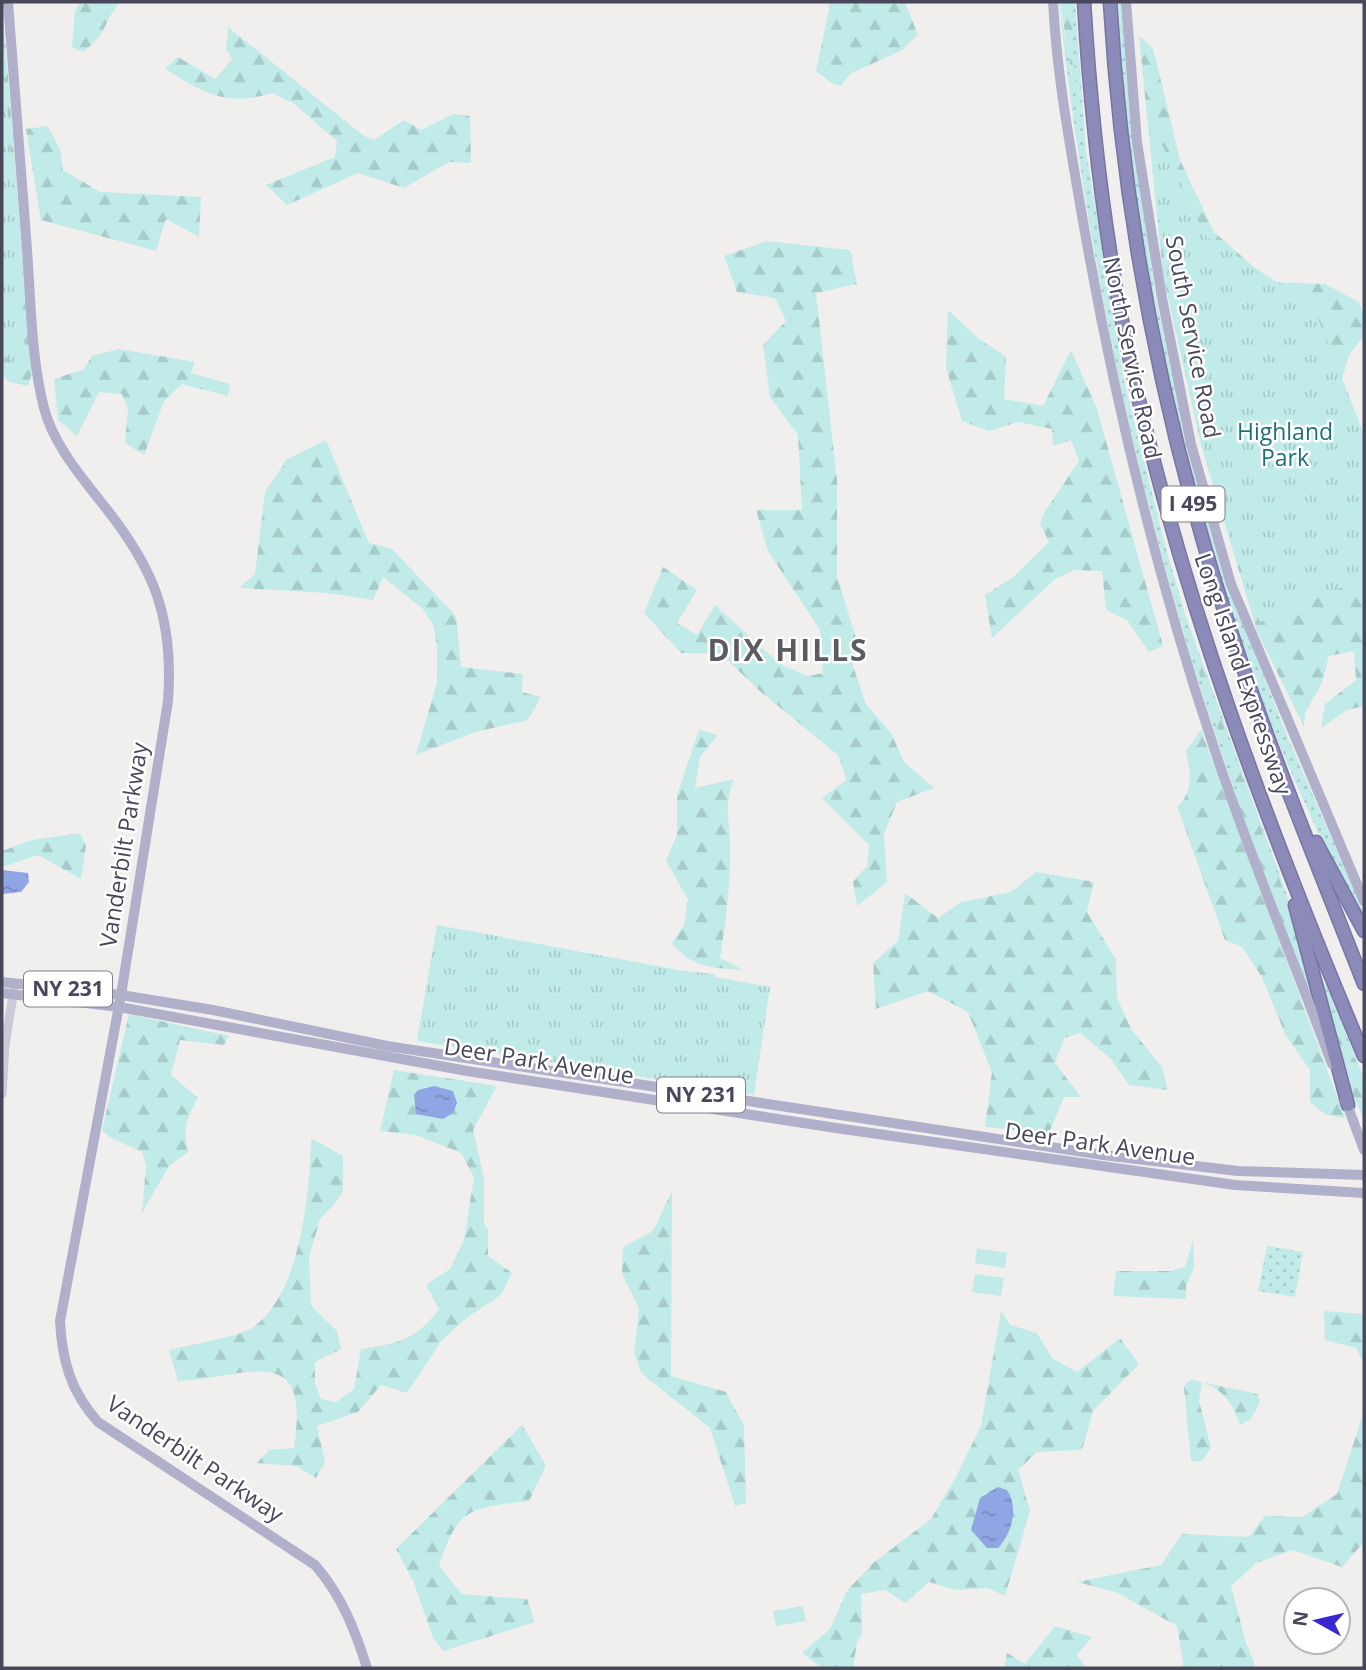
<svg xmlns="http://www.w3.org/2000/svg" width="1366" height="1670" font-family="'Open Sans',sans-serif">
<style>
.grass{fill:url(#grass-dots)}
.forest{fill:url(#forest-firs);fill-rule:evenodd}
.park{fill:url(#park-tufts)}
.pitch{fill:#c0ebe8}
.water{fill:url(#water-ripples)}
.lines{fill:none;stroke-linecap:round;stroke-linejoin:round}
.highway-casing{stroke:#7875a5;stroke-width:15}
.minor{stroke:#c9c9d7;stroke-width:9}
.major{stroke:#b1b0cb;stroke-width:10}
.highway{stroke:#8c8ab9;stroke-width:12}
.labels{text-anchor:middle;stroke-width:5;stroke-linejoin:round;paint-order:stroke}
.shield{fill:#fff;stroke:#7f7f8c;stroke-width:2}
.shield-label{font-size:21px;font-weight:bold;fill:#48485a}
.street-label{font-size:23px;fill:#48485a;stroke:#fff}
.park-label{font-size:23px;fill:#1e7275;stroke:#fff}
.district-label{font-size:30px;font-weight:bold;letter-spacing:2px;fill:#5c5b62;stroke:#fff}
</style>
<defs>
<pattern id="grass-dots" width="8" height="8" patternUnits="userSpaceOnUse" patternTransform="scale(1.75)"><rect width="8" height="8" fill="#c0ebe8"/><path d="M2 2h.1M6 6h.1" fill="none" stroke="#a6cbc9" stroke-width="1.8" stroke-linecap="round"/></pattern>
<pattern id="forest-firs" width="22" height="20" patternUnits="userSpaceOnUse" patternTransform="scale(1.75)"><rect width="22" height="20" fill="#c0ebe8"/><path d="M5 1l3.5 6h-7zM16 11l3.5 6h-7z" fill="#a6cbc9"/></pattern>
<pattern id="park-tufts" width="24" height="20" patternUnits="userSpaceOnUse" patternTransform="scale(1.75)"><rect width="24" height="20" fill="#c0ebe8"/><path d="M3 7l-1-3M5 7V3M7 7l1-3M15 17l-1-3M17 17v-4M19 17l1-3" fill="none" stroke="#a6cbc9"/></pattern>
<pattern id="water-ripples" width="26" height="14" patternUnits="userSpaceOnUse" patternTransform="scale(1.75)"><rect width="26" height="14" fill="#90a6e4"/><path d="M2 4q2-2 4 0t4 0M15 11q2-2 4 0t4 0" fill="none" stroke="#7889bc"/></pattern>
</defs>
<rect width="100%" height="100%" fill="#f1efee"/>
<g class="grass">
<path d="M 1059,2 L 1075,93 L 1071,2 L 1075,2 L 1086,151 L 1124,380 L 1165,545 L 1186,617 L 1291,906 L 1314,997 C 1306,992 1282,921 1277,906 C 1164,616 1092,311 1059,2 Z"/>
<path d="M 1116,2 L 1123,2 L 1131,118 L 1155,293 L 1178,402 L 1245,629 L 1288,738 L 1364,912 L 1364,923 C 1212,642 1135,320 1116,2 Z"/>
<polygon points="1323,984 1326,984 1364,1078 1364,1119 1343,1069"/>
<polygon points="1267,1246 1303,1252 1295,1297 1258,1291"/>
</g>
<g class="forest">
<polygon points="2,2 32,374 28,386 9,382 2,375"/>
<path d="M 80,2 L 120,2 C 103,22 107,35 83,52 L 72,47 L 75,11 Z"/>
<polygon points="828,2 905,2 918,35 902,50 850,74 841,86 833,84 816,71 829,9"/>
<polygon points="1060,2 1071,2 1076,100"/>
<path d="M 228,27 L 364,136 L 374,140 L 404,120 L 421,130 L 453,114 L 470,116 L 471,163 L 449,162 L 404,188 L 358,173 L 287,205 L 266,185 L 335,157 L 337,141 L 293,103 L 272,93 C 226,107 204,93 165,69 L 178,57 L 215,79 L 232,59 L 226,49 Z"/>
<polygon points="1139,36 1153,48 1180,160 1214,232 1271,282 1325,284 1359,302 1364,316 1364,336 1349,355 1339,389 1364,442 1364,706 1347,710 1321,728 1325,704 1356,680 1354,651 1329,656 1322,683 1305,713 1304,727 1257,631 1201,445 1163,275"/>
<polygon points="48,126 60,150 63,170 100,192 201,197 199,237 166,219 156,251 41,220 26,129"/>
<polygon points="767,241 850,250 857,284 816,293 837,480 837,577 859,647 852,663 866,704 891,733 904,762 934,788 897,802 884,834 887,882 857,906 853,882 867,866 869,845 822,798 847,780 838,755 761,692 720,653 681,653 644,613 663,567 697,590 677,623 697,635 715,605 780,664 808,676 823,673 820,630 768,551 756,510 802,510 798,435 770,397 763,345 786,321 775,298 737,292 724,256"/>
<polygon points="948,310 978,338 1006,357 1004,399 1043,406 1071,350 1097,409 1163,646 1149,652 1127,620 1106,610 1102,571 1074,570 1055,579 992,638 985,595 1013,577 1049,542 1040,524 1044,513 1079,461 1071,440 1053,446 1052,429 1018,422 989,431 962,421 946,368"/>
<polygon points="119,349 195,362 191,373 230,384 228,396 182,384 164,401 144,455 125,443 128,409 122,394 99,392 77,436 58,420 54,379 84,369 92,356"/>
<polygon points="326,440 369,543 392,549 456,616 461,667 523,674 522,692 541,697 528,720 475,732 416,755 437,682 437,645 433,625 423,609 383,577 373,600 327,593 239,588 255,574 265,492 287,459"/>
<polygon points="1191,637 1285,895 1305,960 1307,984 1235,798 1237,788 1188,639"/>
<path d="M 699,730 L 718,735 L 700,757 L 695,788 L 734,779 C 724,803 729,819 730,843 C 731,882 726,921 720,958 L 744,970 C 715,968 691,968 672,943 L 684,925 L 688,900 L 666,860 L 677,835 L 677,795 Z"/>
<path d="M 1201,730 L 1345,1118 L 1326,1115 L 1310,1102 L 1310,1070 L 1286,1036 L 1262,977 L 1242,947 L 1225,940 L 1177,806 C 1195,792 1190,771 1186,751 Z"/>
<polygon points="80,833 86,846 81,879 38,855 2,867 2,851 32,840"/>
<polygon points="1036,872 1094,882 1087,912 1116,960 1117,998 1131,1029 1162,1067 1168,1090 1129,1085 1111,1059 1080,1033 1064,1038 1055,1063 1081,1097 1064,1097 1049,1133 985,1127 992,1072 968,1012 928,991 876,1009 873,963 898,941 905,893 938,918 961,902 1011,892"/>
<path d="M 129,1014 L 229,1036 L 224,1045 L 180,1040 L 171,1075 L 198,1098 C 187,1117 182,1130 188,1152 L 169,1166 L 142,1213 L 146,1166 L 142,1152 L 109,1137 L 102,1130 Z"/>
<path d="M 1337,1021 L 1364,1080 L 1364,1119 C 1354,1095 1327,1045 1337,1021 Z"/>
<path d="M 394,1070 L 497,1086 L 473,1130 L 484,1178 L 484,1223 L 488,1230 L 488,1256 L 512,1273 L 501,1295 L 465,1319 L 442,1340 L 407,1393 L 381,1385 L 358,1412 L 317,1426 L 325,1462 L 316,1478 L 296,1466 L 257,1463 L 269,1450 L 294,1448 C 311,1338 248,1378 178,1381 L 169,1350 C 187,1345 239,1337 252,1328 C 301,1295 310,1191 311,1138 L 343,1156 L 343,1191 L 337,1201 L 320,1219 L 309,1257 L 311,1306 L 337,1331 L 341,1349 L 315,1362 L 315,1383 L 321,1399 L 336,1402 L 354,1389 L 361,1349 C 398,1343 415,1341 439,1309 L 426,1285 L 450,1269 L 464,1240 L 474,1177 L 461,1153 L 416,1135 L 380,1131 ZM 425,1087 L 453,1091 L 453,1113 L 443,1119 L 415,1107 L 414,1095 Z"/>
<polygon points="672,1191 671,1376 726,1392 744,1426 746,1503 735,1506 710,1428 642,1374 634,1353 639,1309 622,1273 623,1247 653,1231"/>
<polygon points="1193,1240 1194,1268 1186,1286 1186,1299 1113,1296 1116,1271 1170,1271 1185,1267"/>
<polygon points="1001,1311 1010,1325 1037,1333 1052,1358 1077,1372 1120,1338 1139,1364 1093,1411 1082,1450 1037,1452 1018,1470 1030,1511 1005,1596 988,1588 956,1590 929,1582 905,1603 885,1590 861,1594 862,1634 857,1642 853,1668 822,1668 802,1653 830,1629 847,1591 872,1564 931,1519 956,1477 981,1426"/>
<polygon points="1324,1311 1364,1314 1364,1364 1356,1348 1325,1340"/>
<path d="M 1192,1380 L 1258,1394 L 1260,1402 L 1251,1419 L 1240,1425 C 1232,1402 1224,1391 1202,1382 L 1199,1401 L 1211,1448 L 1202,1461 L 1191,1461 L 1184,1388 L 1186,1383 Z"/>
<polygon points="1364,1411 1364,1542 1342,1567 1293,1550 1256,1563 1231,1586 1246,1643 1256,1668 1184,1668 1177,1626 1116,1592 1077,1582 1161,1565 1182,1534 1249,1537 1265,1516 1302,1517 1337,1494"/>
<path d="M 522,1425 L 546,1465 L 529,1501 C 471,1508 458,1506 439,1566 L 462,1594 L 527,1599 L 535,1622 L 443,1651 L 433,1638 L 414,1583 L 396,1549 Z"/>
<polygon points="1055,1626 1092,1637 1077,1655 1086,1668 1004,1668 1007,1653 1025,1664"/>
</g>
<g class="park">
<polygon points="2,36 27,371 23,374 2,352"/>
<path d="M 1151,121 L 1205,235 L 1313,306 L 1364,434 L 1364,578 L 1260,622 C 1219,513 1187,399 1168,284 C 1159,231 1157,175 1151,121 Z"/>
<polygon points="437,925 684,971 715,974 715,977 770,987 754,1095 417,1041"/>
</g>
<g class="pitch">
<polygon points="977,1248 1007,1253 1005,1268 975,1263"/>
<polygon points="975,1274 1004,1278 1001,1296 972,1292"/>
<polygon points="803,1606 806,1621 776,1626 773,1611"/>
</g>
<g class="water">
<polygon points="2,870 28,873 29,882 21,892 2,894"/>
<polygon points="434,1086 453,1091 457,1103 453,1113 443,1119 416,1114 414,1095 418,1090"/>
<path d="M 998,1487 L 1007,1490 C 1019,1508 1012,1533 998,1548 L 987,1548 L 971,1530 L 980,1498 Z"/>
</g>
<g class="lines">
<defs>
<g id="highway">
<path d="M 1084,2 C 1091,119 1104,236 1128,351 C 1179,594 1268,828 1364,1056"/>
<path d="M 1110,2 C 1123,224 1167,442 1238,653 C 1276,765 1321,874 1364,984"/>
<polyline points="1316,842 1364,931"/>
<polyline points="1295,905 1348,1105"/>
</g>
</defs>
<use href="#highway" class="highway-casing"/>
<polyline class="minor" points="2,1094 5,1045 14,989"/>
<g class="major">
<path d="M 8,2 C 14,84 21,167 27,250 C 31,302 31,357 44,408 C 53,443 79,474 101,502 C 154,567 174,617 168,701 L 121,995 L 60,1321 C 62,1361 71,1392 98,1422 L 315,1565 C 342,1596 355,1630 367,1668"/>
<path d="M 1053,2 C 1057,78 1071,151 1084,227 C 1115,403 1157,578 1214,748 C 1249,854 1293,959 1332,1064"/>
<polyline points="1126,2 1137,142 1162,298 1191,444 1231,584 1364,901"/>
<polyline points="2,982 121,995 213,1010 387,1046 1103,1155 1238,1171 1364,1175"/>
<polyline points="2,993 119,1007 467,1071 836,1128 1235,1185 1364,1193"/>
<polyline points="1345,1099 1364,1150"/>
</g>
<use href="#highway" class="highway"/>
</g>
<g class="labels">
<g class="shield">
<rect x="1161.5" y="486.5" width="63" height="35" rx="5"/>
<rect x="24" y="971.5" width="88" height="35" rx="5"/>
<rect x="657" y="1077.5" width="88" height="35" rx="5"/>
</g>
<g class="shield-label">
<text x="1193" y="511">I 495</text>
<text x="68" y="996">NY 231</text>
<text x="701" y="1102">NY 231</text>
</g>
<g class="street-label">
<text transform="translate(1193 337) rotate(79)" y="8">South Service Road</text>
<text transform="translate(1132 358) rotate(78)" y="8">North Service Road</text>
<text transform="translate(1243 674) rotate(71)" y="8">Long Island Expressway</text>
<text transform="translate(124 845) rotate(-81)" y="8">Vanderbilt Parkway</text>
<text transform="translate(539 1061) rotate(9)" y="8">Deer Park Avenue</text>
<text transform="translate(1100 1144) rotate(8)" y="8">Deer Park Avenue</text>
<text transform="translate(195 1459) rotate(34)" y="8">Vanderbilt Parkway</text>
</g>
<g class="park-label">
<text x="1285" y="440">Highland<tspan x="1285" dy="26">Park</tspan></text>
</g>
<g class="district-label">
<text x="788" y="661">DIX HILLS</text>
</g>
</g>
<rect width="1366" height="1670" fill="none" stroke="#48485a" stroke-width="7"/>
<g transform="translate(1317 1621) rotate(278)"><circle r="33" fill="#ffffff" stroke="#b6b6bd" stroke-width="2"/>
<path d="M0-5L12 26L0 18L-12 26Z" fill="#3928d1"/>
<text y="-10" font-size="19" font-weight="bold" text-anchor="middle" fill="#48485a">N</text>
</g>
</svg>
